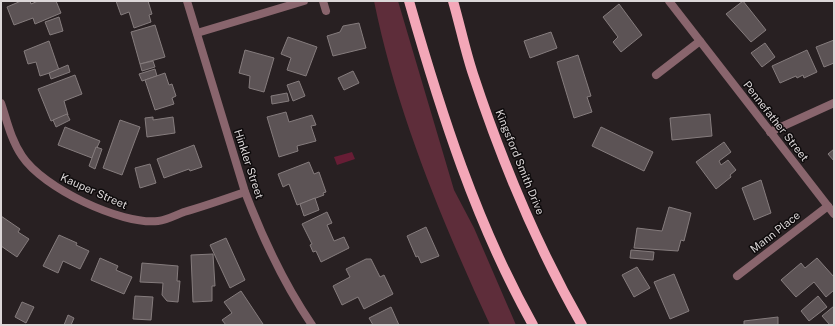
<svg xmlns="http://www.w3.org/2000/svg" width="835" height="326" font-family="'Public Sans',sans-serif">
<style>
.green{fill:#5e2d3a}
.water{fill:#671d35}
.building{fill:#5c5355;stroke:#857c7d}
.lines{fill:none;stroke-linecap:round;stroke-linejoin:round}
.street{stroke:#89656d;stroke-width:8}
.primary{stroke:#f3a7b8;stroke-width:10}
.labels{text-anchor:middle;stroke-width:3;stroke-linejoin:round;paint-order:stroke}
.street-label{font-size:11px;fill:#dcd7d8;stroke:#0e0b0c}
</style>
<rect width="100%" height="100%" fill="#282022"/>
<path class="green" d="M 374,1 L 398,1 L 454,190 L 474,228 L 516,325 L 490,325 C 442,221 397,114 374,1 Z"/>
<polygon class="water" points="352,152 355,159 337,165 334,157"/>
<g class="building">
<polygon points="21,1 30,1 31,4 38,1 56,1 61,13 35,24 33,18 14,25 7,7"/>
<polygon points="116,1 148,1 152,14 149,15 151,22 134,28 129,12 121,15"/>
<polygon points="743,1 766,30 751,42 726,14"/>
<polygon points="619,4 642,35 621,52 613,42 618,37 603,17"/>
<polygon points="59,17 63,31 50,35 45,22"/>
<polygon points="359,23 366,48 333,56 327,36 340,32 343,26"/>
<polygon points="155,25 165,57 140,64 131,32"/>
<polygon points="551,32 557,48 530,58 524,41"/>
<polygon points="288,37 317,47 306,76 287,70 291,58 281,54"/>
<polygon points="834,40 834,63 824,67 816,47"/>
<polygon points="49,41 59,70 40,76 36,62 28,64 24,51"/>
<polygon points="765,43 775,57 762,67 751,53"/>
<polygon points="245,50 274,58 264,92 249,88 250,76 239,73"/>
<polygon points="807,50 817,72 804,78 803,75 797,78 796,76 780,83 772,66"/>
<polygon points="578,55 591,96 587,97 592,112 574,118 557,62"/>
<polygon points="153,61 155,67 142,71 140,64"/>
<polygon points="68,65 70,72 51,79 49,73"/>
<polygon points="155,69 157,76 142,81 139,74"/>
<polygon points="353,71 359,83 344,90 338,78"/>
<polygon points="165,73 169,85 172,84 176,96 172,98 174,104 155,110 145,80"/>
<polygon points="75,75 82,94 64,101 68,115 51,121 38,89"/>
<polygon points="299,81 305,96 293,101 287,85"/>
<polygon points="287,93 289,101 272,104 271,96"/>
<polygon points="286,112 289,122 312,115 316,125 311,126 316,141 297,146 298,151 279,157 267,117"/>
<polygon points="67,114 70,120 56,127 53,120"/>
<polygon points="710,114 712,136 672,140 670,118"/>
<polygon points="153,117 153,120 173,117 175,133 147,137 145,118"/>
<polygon points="120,120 140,127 122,175 103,168"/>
<polygon points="65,127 100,141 92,158 58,145"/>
<polygon points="601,127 653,152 644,171 592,146"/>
<polygon points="724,142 731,152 719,161 721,165 728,160 736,170 730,175 731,177 716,189 696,162"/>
<polygon points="194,145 202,167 190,171 189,169 164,178 157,159"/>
<polygon points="96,147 102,149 95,169 89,166"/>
<polygon points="834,149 834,161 828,154"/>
<polygon points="309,162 314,174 319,172 326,192 323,193 324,195 297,205 289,184 283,187 278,174"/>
<polygon points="150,164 156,183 140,188 135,168"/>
<polygon points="761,180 771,213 754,220 742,188"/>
<polygon points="315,198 319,210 304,216 300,204"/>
<polygon points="669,207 691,213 684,241 681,240 678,251 634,248 637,228 662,231"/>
<polygon points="327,212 332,223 327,225 334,241 344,237 349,248 321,262 316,251 313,252 310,245 312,244 302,224"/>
<polygon points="1,216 20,229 18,232 29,239 17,257 1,246"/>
<polygon points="426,227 439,256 421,263 418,256 416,257 407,236"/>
<polygon points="59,235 77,243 76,245 89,251 80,269 63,261 58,273 43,266"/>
<polygon points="226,238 245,280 230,288 210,245"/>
<polygon points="631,250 654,252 653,260 630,258"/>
<polygon points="213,254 215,286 212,286 212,301 193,302 191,255"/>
<polygon points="100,258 118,266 116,270 132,277 124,294 91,280"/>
<polygon points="817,258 834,277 834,290 826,297 814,282 796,297 781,280 801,263 805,268"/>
<polygon points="366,259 371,259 380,277 384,275 393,294 364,309 358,297 342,305 333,286 350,277 346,269"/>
<polygon points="142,263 178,266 177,281 180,281 178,302 167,301 162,295 163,283 140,282"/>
<polygon points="637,267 650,288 634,297 622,275"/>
<polygon points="674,274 689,311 670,319 654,282"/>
<polygon points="241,291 263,324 262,325 226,325 222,320 232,313 224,302"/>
<polygon points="135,296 153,297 151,320 133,319"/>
<polygon points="818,296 827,307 809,321 801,311"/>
<polygon points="22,302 34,307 26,323 15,317"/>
<polygon points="834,306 834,325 830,325 822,316"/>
<polygon points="391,307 399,325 373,325 369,318"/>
<polygon points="68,315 74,318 71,325 64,325"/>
<polygon points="778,317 778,325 744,325 744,321"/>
</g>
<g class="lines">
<g class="street">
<path d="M 187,1 L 245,192 C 263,239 284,284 312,325"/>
<polyline points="323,1 326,11"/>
<polyline points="669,1 834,214"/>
<polyline points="197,33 304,1"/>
<polyline points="656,75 700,41"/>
<path d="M 1,103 C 7,121 11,140 22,156 C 43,188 121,225 158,221 C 167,220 176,215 184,212 C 205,206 225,199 245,192"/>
<polyline points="770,132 834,103"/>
<polyline points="737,276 828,206"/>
</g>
<g class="primary">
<path d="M 409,1 C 441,113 476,223 533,325"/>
<path d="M 453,1 C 460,25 465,50 473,74 C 501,159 538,248 582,325"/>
</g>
</g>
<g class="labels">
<g class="street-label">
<text transform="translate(776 121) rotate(52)" y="4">Pennefather Street</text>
<text transform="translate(520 162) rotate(68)" y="4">Kingsford Smith Drive</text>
<text transform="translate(249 164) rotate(72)" y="4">Hinkler Street</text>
<text transform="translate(94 191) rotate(24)" y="4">Kauper Street</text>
<text transform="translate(775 232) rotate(-38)" y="4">Mann Place</text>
</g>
</g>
<rect width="835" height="326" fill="none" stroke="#dcd7d8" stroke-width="4"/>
</svg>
